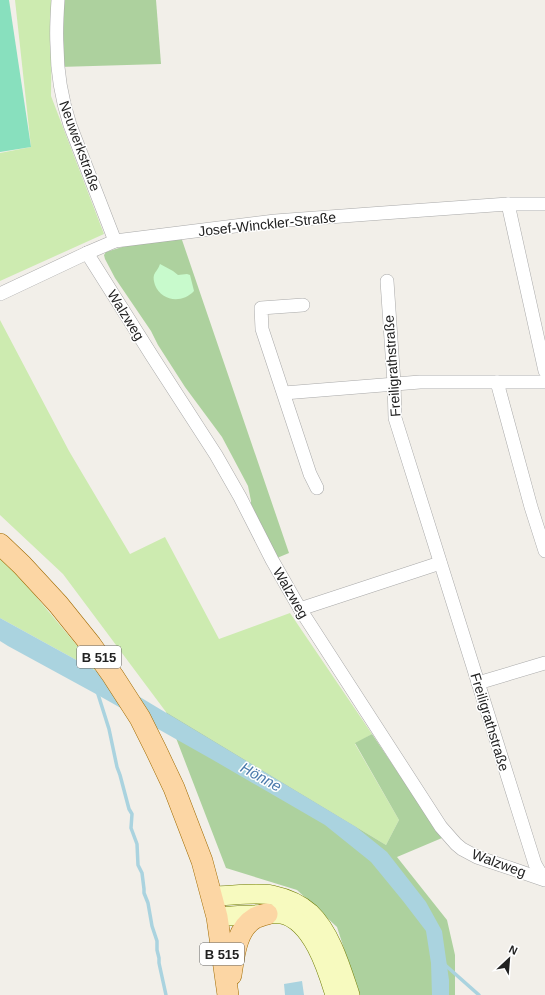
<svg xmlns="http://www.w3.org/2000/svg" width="545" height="995" font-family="Arial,sans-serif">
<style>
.grass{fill:#cdebb0}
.forest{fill:#add19e}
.park{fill:#c8facc}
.pitch{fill:#88e0be}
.water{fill:#aad3df}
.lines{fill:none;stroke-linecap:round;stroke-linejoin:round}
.stream{stroke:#aad3df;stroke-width:3.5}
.minor-casing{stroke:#a9a9a9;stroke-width:14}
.secondary-casing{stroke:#707d05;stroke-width:20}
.primary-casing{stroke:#a06b00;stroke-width:22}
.minor{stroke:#fff;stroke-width:13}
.secondary{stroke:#f7fabf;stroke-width:19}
.primary{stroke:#fcd6a4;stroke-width:21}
.labels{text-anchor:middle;stroke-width:3;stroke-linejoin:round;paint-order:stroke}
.shield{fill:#fff;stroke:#646464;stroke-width:1}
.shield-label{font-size:13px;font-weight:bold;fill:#222}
.street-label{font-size:14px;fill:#222;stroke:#fff}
.water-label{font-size:15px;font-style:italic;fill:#4a7aab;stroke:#fff}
</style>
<rect width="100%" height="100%" fill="#f2efe9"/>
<g class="grass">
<polygon points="15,0 52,0 51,96 104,234 0,281 0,153 31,147"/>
<polygon points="0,320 69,451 130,554 165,537 219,639 290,613 372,734 355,744 399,820 386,845 166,712 63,574 0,515"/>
<polygon points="0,557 13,569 100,673 0,618"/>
</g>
<g class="forest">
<polygon points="58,0 156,0 161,64 59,67"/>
<polygon points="181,237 289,553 277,558 251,504 251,501 248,486 222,437 185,387 158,345 151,331 115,278 105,259 104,255 106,252 132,244"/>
<polygon points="166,712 386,845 399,820 355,743 372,734 442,838 397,857 447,920 455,955 455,995 359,995 337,927 297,890 226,868"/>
</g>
<path class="park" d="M 160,264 L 173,271 L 178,275 L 187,274 L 190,275 L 194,291 C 182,304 161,301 155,285 C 154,282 153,278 154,275 C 155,272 159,268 160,264 Z"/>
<polygon class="pitch" points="0,0 9,0 31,147 0,152"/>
<g class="water">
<polygon points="0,618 100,673 356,827 387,852 426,902 442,931 449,980 449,995 432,995 431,963 426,931 403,901 371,862 325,825 213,760 96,694 8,646 0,641"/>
<polygon points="302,981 304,995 285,995 284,984"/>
</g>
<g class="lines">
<g class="stream">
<polyline points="97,691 109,729 117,767 120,775 129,809 132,814 131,828 137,844 138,865 142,873 144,889 144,893 148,903 152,926 157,941 157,950 159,958 159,963 166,995"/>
<polyline points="444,964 479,995"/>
</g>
<defs>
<g id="minor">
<path d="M 58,0 C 57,15 56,31 57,46 C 57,73 62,100 70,125 L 115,241"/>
<polyline points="508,204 545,371"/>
<polyline points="87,253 152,356 216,455 240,497 272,560 300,609 441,827 456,844 462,849 477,857 545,880"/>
<polyline points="387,281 394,383 395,418 535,864 539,871 545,878"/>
<polyline points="0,294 87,253 115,241 275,221 383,213 508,204 545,204"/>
<polyline points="303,305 261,308 262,329 310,474 317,488"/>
<polyline points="497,382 531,507 545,551"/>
<polyline points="284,393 420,382 545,382"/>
<polyline points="300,609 440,563"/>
<polyline points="478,683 545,663"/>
</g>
<g id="secondary">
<path d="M 211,896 C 230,896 255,892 272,895 C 286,898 300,904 310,913 C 331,933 341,968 350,995"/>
<path d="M 217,917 C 229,916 241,915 253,915 C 262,914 272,913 281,914 C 312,920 327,969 335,995"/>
</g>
<g id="primary">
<polyline points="0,544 22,565 58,604 91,645 113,676 140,718 156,750 174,788 202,861 217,917 228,995"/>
<path d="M 231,975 C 234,956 236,929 255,918 C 259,916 263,915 267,914"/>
</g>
</defs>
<use href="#minor" class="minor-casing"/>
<use href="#secondary" class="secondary-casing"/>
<use href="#primary" class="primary-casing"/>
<use href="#minor" class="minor"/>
<use href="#secondary" class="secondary"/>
<use href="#primary" class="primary"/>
</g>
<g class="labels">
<g class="shield">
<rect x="77" y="646" width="44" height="22" rx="3"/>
<rect x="200" y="943" width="44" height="22" rx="3"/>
</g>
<g class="shield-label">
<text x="99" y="662">B 515</text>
<text x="222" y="959">B 515</text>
</g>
<g class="street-label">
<text transform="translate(80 146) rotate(70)" y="5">Neuwerkstraße</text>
<text transform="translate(267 224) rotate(-6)" y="5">Josef-Winckler-Straße</text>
<text transform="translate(126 315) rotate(58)" y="5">Walzweg</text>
<text transform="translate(392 366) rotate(-94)" y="5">Freiligrathstraße</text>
<text transform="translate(291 593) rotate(60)" y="5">Walzweg</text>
<text transform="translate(490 722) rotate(73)" y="5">Freiligrathstraße</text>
<text transform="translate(499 863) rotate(20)" y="5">Walzweg</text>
</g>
<g class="water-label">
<text transform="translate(261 777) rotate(29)" y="5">Hönne</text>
</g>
</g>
<g transform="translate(509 959) rotate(26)" stroke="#ffffff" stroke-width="3" paint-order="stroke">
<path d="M0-3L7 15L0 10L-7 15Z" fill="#222222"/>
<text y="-6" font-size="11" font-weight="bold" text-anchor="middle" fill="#222222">N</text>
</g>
</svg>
